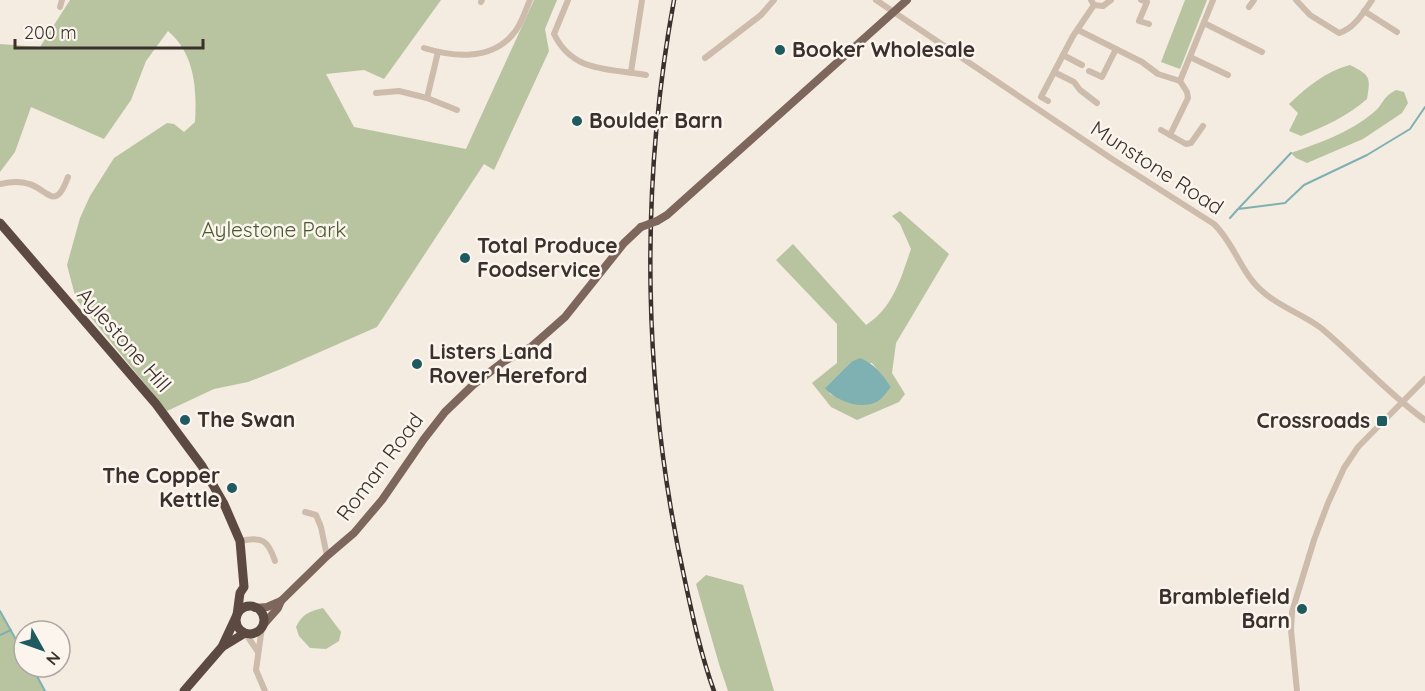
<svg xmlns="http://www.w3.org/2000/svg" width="1425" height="691" font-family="Quicksand,sans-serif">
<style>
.green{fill:#b8c4a0;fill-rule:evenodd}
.water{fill:#7fb0b2}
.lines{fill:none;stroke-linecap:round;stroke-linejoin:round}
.stream{stroke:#7fb0b2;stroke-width:2}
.minor{stroke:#cdbbac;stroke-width:6}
.major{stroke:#7d675c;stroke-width:8}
.highway{stroke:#5c4a42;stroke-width:9}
.rail-casing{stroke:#3b302b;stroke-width:4.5}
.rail{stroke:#fbf5ee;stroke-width:2;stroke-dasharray:7;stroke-linecap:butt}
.major-bridge{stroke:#7d675c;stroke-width:8}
.poi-dot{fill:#1f5a5e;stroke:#fbf5ee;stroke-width:2}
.labels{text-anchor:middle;stroke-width:5;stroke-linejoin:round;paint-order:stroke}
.poi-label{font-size:21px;font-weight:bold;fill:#3b302b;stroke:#fbf5ee;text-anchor:start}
.street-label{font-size:21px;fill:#3b302b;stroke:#fbf5ee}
.park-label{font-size:21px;fill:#4a5a2e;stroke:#fbf5ee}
</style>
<rect width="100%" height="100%" fill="#f4ebe1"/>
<g class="green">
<path d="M 70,0 L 441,0 L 384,79 L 364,70 L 326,74 L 354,127 L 466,149 L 534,0 L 557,0 L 545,29 L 549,51 L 494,170 L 484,164 L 377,327 L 281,369 L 248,382 L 214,389 L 167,411 L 76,299 L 67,265 L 80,218 L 90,196 L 114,158 L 167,123 L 174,124 L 184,132 L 195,122 C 197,89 195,54 168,31 L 146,61 L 131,100 L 104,139 L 31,107 L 15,152 L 0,172 L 0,44 L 40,47 Z"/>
<polygon points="1185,0 1207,0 1180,69 1161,62"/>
<path d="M 1350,65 C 1370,75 1371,77 1367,99 C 1348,116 1325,126 1301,136 L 1289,131 L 1298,113 L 1289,104 C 1307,87 1326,71 1350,65 Z"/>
<path d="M 1396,90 L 1404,92 L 1408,103 L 1402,113 L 1363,139 L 1307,163 L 1296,158 L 1291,153 C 1319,143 1349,133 1373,113 C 1383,105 1383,96 1396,90 Z"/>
<path d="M 900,211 L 949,254 L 896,343 L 892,373 L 905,394 L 899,402 L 857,420 L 831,407 L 812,383 L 837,363 L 837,324 L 776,260 L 793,244 L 866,325 C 893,308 901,278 911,249 L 900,224 L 892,216 ZM 851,362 L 872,363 L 891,387 L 843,400 L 830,394 L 826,387 Z"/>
<polygon points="706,575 743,585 774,691 728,691 719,664 696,584"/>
<path d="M 323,608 L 341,632 L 339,641 L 326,649 L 310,648 L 299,636 L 296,627 C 302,614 310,611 323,608 Z"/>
<polygon points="0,611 24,654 24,667 32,667 45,691 0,691"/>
</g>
<path class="water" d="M 860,358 C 875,364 882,374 891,387 C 887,391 883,398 878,401 C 863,411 835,401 825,388 L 851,362 Z"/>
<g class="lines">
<g class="stream">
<polyline points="1239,208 1291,153"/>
<polyline points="1230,218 1238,209 1285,203 1304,185 1367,155 1410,129 1425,107"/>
<polyline points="0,611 24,654"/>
<polyline points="0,635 11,630"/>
<polyline points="32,667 45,691"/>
</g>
<g class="minor">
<path d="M 568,0 L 554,34 C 573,73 608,68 646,75"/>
<path d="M 876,0 L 1112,159 L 1214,224 C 1234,243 1241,273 1262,291 C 1279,307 1303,314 1321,328 C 1357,358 1387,393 1425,420"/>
<polyline points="1091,0 1094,5 1103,6 1111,0"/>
<polyline points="1141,0 1147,2 1139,21 1149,24"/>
<path d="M 1296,0 L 1310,15 L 1339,33 C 1354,29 1364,12 1372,0"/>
<polyline points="481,2 482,0"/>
<polyline points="60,7 62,0"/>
<polyline points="1249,7 1254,0"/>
<polyline points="1364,11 1397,32"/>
<polyline points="1204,23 1262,52"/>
<polyline points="1078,30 1142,62 1158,74 1180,81 1213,0"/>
<path d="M 424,48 C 453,57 491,61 513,34 C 521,26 525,11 530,0"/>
<polyline points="438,52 427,98 457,110"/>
<polyline points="1063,55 1082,65"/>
<polyline points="1190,57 1228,75"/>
<polyline points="705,58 761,15 774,0"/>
<polyline points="1089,71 1102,77 1116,49"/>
<polyline points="631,72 642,0"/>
<polyline points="1054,72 1074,82 1080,90 1097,103"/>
<polyline points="1180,81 1187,92 1188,98 1170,135 1186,144 1191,143 1203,126"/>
<polyline points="376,93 399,91 427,98"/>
<polyline points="1048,101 1041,97 1073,36 1094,5"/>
<polyline points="1161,130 1170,135"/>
<path d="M 0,184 C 9,182 20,181 29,184 C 48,189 55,213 68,177"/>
<polyline points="305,512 316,515 321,527 327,556"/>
<path d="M 240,541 C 262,536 268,540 275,561"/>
<polyline points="262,627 256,670 265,691"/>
<polyline points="246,634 258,652"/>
<polyline points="1297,691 1291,630 1292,612 1314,540 1328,503 1344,468 1358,447 1425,379"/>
</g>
<g class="major">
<polyline points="657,221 667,215 907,0"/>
<polyline points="255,608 267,607 281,601 327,556 354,533 382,500 424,439 445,412 473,385 503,362 531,347 565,317 624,243 641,227"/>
<polyline points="263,625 278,608 281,601"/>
</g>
<g class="highway">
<polyline points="0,223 156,404 202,466 224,504 240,541 244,587 240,593 237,615"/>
<circle cx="250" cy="620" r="14"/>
<polyline points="222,647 245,633"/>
<polyline points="184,691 222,647 236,617"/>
</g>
<defs>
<path id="rail" d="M 674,0 C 639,191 643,392 685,581 C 693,618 701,655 714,691"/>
</defs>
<use href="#rail" class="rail-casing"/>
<use href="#rail" class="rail"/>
<polyline class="major-bridge" points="641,227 657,221"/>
</g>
<g class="poi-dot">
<circle cx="780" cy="50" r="6"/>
<circle cx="577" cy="121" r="6"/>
<circle cx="465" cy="258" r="6"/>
<circle cx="417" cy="364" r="6"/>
<circle cx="185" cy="420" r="6"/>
<rect x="1376" y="415" width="12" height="12" rx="3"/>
<circle cx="232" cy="488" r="6"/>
<circle cx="1302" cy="609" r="6"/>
</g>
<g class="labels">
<g class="poi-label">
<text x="792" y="57">Booker Wholesale</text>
<text x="589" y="128">Boulder Barn</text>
<text x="477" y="253">Total Produce<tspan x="477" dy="24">Foodservice</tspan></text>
<text x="429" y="359">Listers Land<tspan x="429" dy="24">Rover Hereford</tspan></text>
<text x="197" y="427">The Swan</text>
<text x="1370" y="428" text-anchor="end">Crossroads</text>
<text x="220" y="483" text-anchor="end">The Copper<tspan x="220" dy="24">Kettle</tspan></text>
<text x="1290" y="604" text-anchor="end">Bramblefield<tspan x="1290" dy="24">Barn</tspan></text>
</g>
<g class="street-label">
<text transform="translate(1157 168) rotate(33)" y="7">Munstone Road</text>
<text transform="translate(124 340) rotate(49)" y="7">Aylestone Hill</text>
<text transform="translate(380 467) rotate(-53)" y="7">Roman Road</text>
</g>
<g class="park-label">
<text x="274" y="237">Aylestone Park</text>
</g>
</g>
<g transform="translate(42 649) rotate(130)"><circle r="28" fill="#fbf5ee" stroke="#aea6a0" stroke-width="1.5"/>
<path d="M0-4.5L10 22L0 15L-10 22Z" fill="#1f5a5e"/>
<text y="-9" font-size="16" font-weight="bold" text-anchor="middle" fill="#3b302b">N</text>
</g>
<path d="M15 39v9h188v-9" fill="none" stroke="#3b302b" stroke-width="3"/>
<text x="24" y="39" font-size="18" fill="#3b302b" stroke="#fbf5ee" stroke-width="4.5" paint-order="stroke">200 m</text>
</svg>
